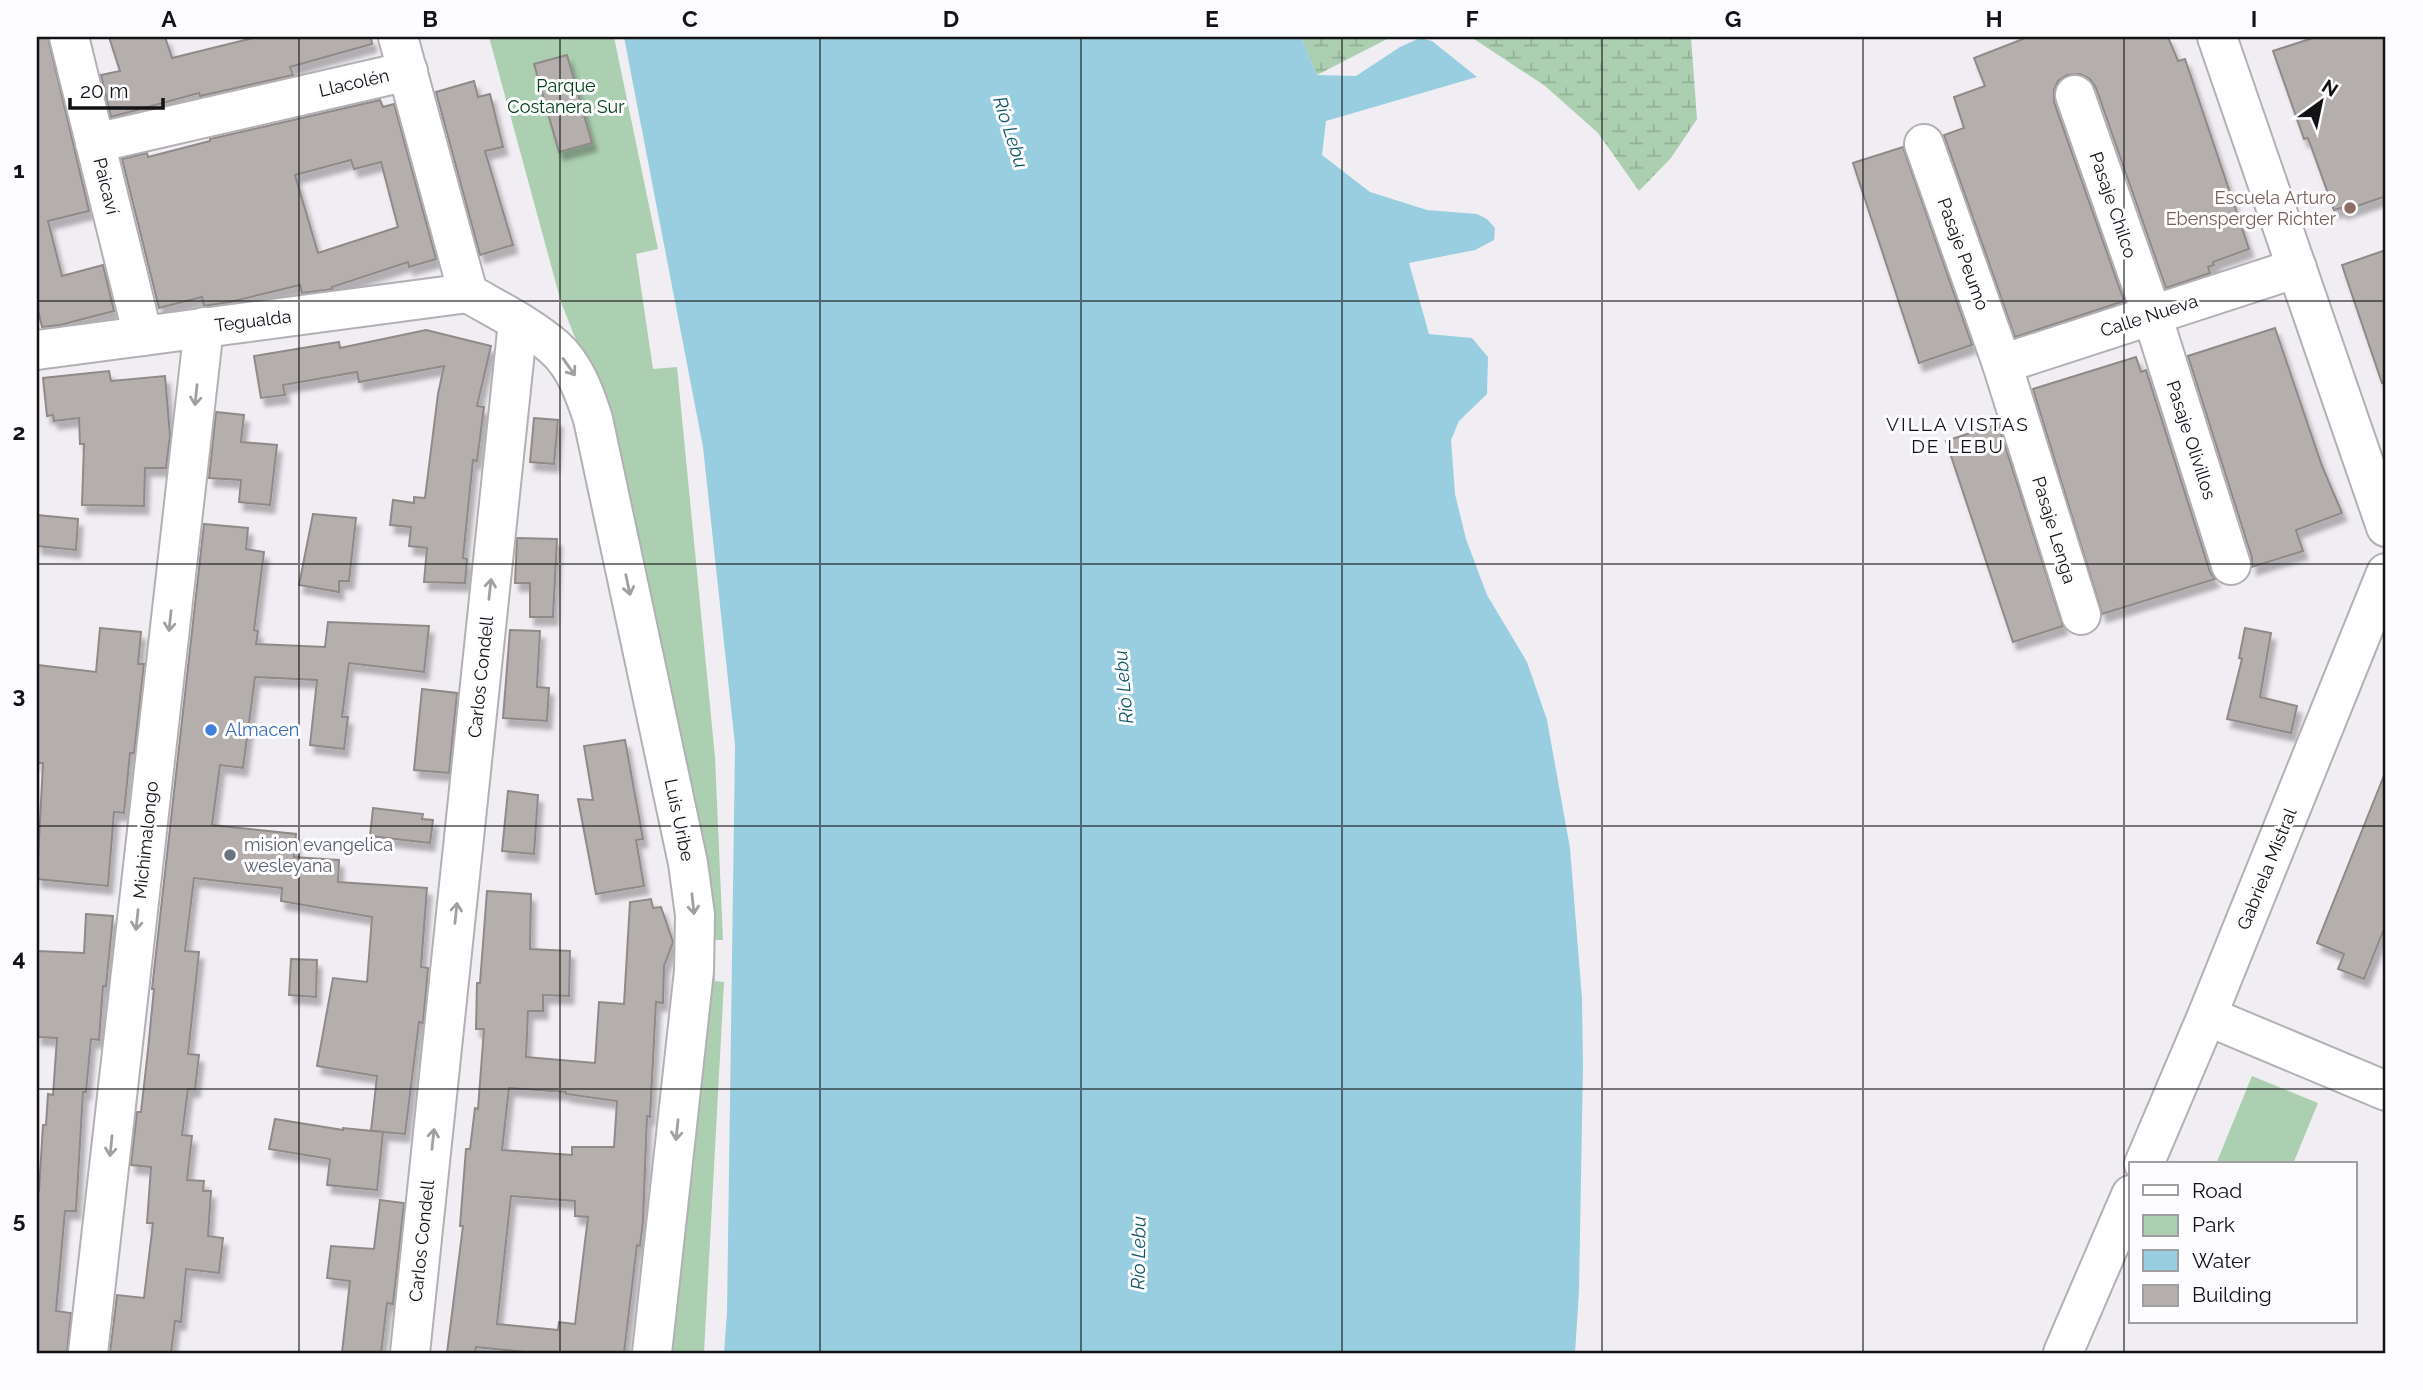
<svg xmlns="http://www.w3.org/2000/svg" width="2423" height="1390" font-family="Raleway,sans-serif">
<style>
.wetland{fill:url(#wetland-marsh)}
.park{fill:#abcfb0}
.water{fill:#99cee0}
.building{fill:#b4afac;stroke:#8f8a88;stroke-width:2;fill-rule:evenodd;filter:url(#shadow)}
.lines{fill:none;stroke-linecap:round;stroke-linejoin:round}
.minor-casing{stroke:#b2b0b4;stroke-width:42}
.minor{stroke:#fff;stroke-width:38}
.oneway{stroke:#a1a0a1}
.grid{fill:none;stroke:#131214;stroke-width:2;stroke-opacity:0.55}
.education-dot{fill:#8d6e63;stroke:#fdfcfe;stroke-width:2.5}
.shop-dot{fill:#3f7fe0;stroke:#fdfcfe;stroke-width:2.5}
.worship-dot{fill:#6b7280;stroke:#fdfcfe;stroke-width:2.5}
.labels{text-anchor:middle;stroke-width:6;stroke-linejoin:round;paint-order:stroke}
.street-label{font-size:18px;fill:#131214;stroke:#fdfcfe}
.park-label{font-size:18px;fill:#024017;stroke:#fdfcfe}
.education-label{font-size:18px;fill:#785e54;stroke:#fdfcfe;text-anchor:end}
.shop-label{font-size:18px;fill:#366cbe;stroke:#fdfcfe;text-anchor:start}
.worship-label{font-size:18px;fill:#5b616d;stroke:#fdfcfe;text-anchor:start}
.water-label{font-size:19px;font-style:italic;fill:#0e5769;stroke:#fdfcfe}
.neighbourhood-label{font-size:19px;letter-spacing:2px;fill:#131214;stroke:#fdfcfe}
.neatline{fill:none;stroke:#131214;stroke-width:2.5}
.grid-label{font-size:23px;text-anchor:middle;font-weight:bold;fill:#131214}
</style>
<defs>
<pattern id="wetland-marsh" width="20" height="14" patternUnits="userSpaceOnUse" patternTransform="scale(1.75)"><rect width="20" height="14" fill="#abcfb0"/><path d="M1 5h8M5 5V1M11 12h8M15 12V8" fill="none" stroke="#92b196"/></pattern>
<filter id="shadow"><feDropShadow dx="4.5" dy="8" stdDeviation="2" flood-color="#0004"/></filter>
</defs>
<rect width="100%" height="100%" fill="#f1eef3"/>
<g class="wetland">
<polygon points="1301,37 1391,37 1317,75"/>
<polygon points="1471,37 1691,37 1697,119 1671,158 1639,191 1598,133 1545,86"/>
</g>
<g class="park">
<polygon points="489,37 614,37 658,249 636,254 653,369 677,367 715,757 723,940 714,940 715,981 724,982 704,1353 664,1353 702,948 584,361 561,302"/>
<polygon points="2252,1076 2318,1103 2293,1164 2216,1164"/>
</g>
<polygon class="water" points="624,37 1301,37 1317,75 1356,76 1400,47 1420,38 1432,41 1477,77 1326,121 1322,155 1370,192 1427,210 1477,214 1487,219 1495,228 1494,240 1475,250 1409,263 1429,334 1472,338 1488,357 1487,394 1459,421 1451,440 1455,494 1466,539 1487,595 1527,662 1547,720 1570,848 1582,999 1583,1065 1579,1291 1575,1353 724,1353 727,1312 735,745 703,447"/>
<g class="building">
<polygon points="37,37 48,37 89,211 48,221 62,276 103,265 114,311 60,325 42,327 37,306"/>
<polygon points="109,37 165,37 172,58 257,37 371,37 372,44 290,67 293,75 200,96 199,93 111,117 101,75 120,71"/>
<polygon points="2028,37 2168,37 2178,61 2185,59 2249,249 2213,262 2214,265 2208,267 2210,273 2166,288 2096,88 2090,79 2080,74 2067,75 2058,81 2054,90 2054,102 2124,301 2015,337 1944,135 1964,128 1954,97 1985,86 1974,58"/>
<polygon points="2316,37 2386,37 2386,196 2343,211 2341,208 2334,210 2308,138 2304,139 2273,51"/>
<polygon points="567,55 592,143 559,152 534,64"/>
<polygon points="474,81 478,97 490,94 503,147 485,151 513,245 480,255 436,92"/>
<path d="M 380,100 L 383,107 L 394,104 L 436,259 L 409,267 L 408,262 L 332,287 L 333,289 L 302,293 L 300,285 L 230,302 L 204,306 L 202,297 L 159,308 L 122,159 L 147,153 L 148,157 L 210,141 L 210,139 ZM 351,160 L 354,169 L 381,162 L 398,227 L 318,253 L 295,175 Z"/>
<polygon points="1903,147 1972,345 1919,363 1853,163"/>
<polygon points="2386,250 2386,382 2382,383 2342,265"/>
<polygon points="2275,328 2322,466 2342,513 2296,530 2303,551 2252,567 2252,558 2188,356"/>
<polygon points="426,330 491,346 477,406 484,407 477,461 473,460 463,558 467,559 465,583 424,582 427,548 409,546 411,527 390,525 393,500 414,503 414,497 425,498 438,394 444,366 359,382 357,372 283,385 285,395 261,398 254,356 339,342 340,348"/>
<polygon points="2136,357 2141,372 2146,370 2210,572 2215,579 2102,614 2033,389"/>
<polygon points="109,371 111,381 165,376 170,436 166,468 145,468 144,506 82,505 84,444 80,444 79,418 54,421 53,415 47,416 43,378"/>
<polygon points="216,412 244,415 241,442 277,445 270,505 239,502 241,480 209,478"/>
<polygon points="534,418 558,420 554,464 530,462"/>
<polygon points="1998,424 2063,626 2013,642 1946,441"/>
<polygon points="313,514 356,518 349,581 339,581 339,592 299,585"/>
<polygon points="37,515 78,519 76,550 37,546"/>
<polygon points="204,524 248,528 246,549 264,552 254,630 258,631 256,644 325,647 328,622 429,626 424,672 349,663 342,717 348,717 344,749 310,745 317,680 255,677 243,768 220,765 212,825 296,834 294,857 339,860 338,882 427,888 421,967 428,968 423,1023 419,1022 405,1134 371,1131 377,1076 317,1066 333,978 367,982 372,917 281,901 282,888 194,878 185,951 199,952 188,1054 199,1055 195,1089 188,1089 182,1135 192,1136 187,1180 204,1181 203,1191 211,1191 208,1236 223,1238 219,1273 186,1269 181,1322 175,1321 171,1353 110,1353 117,1295 144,1298 153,1223 147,1223 151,1167 131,1165 137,1112 141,1112 148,1050 154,989 152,989"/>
<polygon points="517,538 557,539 553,617 530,617 530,583 515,583"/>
<polygon points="100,628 141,632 138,664 144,664 134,753 130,753 124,813 114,812 108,886 37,879 43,763 37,763 37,665 96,672"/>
<polygon points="2245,628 2271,633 2260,697 2297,706 2291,733 2227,719 2242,659 2239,658"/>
<polygon points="510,630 540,631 537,687 549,688 547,721 503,718"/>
<polygon points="422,689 457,693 449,773 414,770"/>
<polygon points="625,740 643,839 636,840 644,886 596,894 578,799 593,800 584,746"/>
<polygon points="2385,773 2386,924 2364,979 2338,969 2344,954 2317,943"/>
<polygon points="508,791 538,795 534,854 502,851"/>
<polygon points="373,808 423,814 422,819 433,820 430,843 370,836"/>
<path d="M 487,891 L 531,894 L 530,949 L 570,951 L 569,996 L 543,995 L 543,1011 L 528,1011 L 526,1057 L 595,1063 L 599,1002 L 624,1004 L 630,902 L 651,899 L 653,908 L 661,907 L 673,942 L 664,966 L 663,1003 L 656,1002 L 650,1117 L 647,1116 L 643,1221 L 640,1246 L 637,1245 L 624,1353 L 536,1353 L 476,1347 L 475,1353 L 447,1353 L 463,1226 L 460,1226 L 466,1149 L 470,1149 L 475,1108 L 478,1109 L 484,1029 L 476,1029 L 477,983 L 480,983 ZM 509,1088 L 566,1092 L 566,1094 L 617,1101 L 614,1147 L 572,1147 L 572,1155 L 502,1150 ZM 511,1196 L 575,1201 L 575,1216 L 588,1217 L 575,1324 L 559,1322 L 558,1330 L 497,1324 Z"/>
<polygon points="86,914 113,916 106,986 103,986 99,1040 91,1039 86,1092 83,1092 76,1211 65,1211 56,1311 71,1313 67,1353 37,1353 37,1191 39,1191 43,1125 46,1125 48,1094 53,1095 57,1038 37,1037 37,951 84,953"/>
<polygon points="291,959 317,960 316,997 289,995"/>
<polygon points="275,1119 343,1130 343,1128 383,1132 377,1190 327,1185 330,1159 269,1149"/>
<polygon points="380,1200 404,1203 393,1304 387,1303 381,1353 342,1353 350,1281 327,1278 331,1246 374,1249"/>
</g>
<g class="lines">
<defs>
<g id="minor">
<polyline points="69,37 143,336"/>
<path d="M 398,37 L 468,293 C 497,310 530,326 555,348 C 575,366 585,394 593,419 L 688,863 L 695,915 L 694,971 L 652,1353"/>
<polyline points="2217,37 2386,527"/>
<polyline points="2075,95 2152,315 2231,565"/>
<polyline points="95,143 408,71"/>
<polyline points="1924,144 2002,364 2081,615"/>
<polyline points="37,350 468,293"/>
<polyline points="2002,364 2297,268"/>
<polyline points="2207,1016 2386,1091"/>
<polyline points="2144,1164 2207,1016 2386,573"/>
<polyline points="88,1353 204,327"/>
<polyline points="410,1353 518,322"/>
<polyline points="2063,1353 2131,1195"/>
</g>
</defs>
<use href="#minor" class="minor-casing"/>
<use href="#minor" class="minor"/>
</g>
<defs><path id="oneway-shaft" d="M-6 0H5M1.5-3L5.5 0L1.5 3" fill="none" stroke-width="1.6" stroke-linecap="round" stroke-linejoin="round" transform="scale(1.75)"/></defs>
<g class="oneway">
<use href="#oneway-shaft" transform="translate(569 367) rotate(55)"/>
<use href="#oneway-shaft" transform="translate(196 395) rotate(96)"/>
<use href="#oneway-shaft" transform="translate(628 585) rotate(78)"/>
<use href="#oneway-shaft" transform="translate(490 589) rotate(-84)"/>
<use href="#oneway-shaft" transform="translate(170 621) rotate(96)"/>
<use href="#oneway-shaft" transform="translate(693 904) rotate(84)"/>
<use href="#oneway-shaft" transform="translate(456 913) rotate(-84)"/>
<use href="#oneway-shaft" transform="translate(137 920) rotate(96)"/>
<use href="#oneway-shaft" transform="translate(677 1130) rotate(96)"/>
<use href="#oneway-shaft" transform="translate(433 1139) rotate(-84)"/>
<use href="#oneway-shaft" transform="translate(111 1146) rotate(96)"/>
</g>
<path class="grid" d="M 299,37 L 299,1353M 560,37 L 560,1353M 820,37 L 820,1353M 1081,37 L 1081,1353M 1342,37 L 1342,1353M 1602,37 L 1602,1353M 1863,37 L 1863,1353M 2124,37 L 2124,1353M 37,301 L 2386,301M 37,564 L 2386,564M 37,826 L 2386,826M 37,1089 L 2386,1089"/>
<circle class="education-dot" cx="2350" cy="208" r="7"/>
<circle class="shop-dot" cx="211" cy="730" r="7"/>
<circle class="worship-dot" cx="230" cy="855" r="7"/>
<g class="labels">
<g class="street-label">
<text transform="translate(354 83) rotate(-13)" y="6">Llacolén</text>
<text transform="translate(106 186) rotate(76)" y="6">Paicaví</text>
<text transform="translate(2113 205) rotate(71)" y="6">Pasaje Chilco</text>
<text transform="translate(1963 254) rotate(70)" y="6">Pasaje Peumo</text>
<text transform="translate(2149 316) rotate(-18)" y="6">Calle Nueva</text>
<text transform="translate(253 321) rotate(-7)" y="6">Tegualda</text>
<text transform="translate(2191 440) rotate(72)" y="6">Pasaje Olivillos</text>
<text transform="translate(2054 530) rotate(73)" y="6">Pasaje Lenga</text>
<text transform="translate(481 677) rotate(-84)" y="6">Carlos Condell</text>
<text transform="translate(679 820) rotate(78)" y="6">Luis Uribe</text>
<text transform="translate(146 840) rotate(-84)" y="6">Michimalongo</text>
<text transform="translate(2267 869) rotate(-68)" y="6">Gabriela Mistral</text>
<text transform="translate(422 1241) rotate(-84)" y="6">Carlos Condell</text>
</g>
<g class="park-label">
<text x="566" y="92">Parque<tspan x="566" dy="21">Costanera Sur</tspan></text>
</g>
<g class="education-label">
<text x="2336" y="204">Escuela Arturo<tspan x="2336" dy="21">Ebensperger Richter</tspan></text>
</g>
<g class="shop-label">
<text x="225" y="736">Almacen</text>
</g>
<g class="worship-label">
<text x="244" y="851">mision evangelica<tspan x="244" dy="21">wesleyana</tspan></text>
</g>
<g class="water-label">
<text transform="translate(1011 132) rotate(72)" y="7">Río Lebu</text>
<text transform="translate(1123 687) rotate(-95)" y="7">Río Lebu</text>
<text transform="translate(1138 1253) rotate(-89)" y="7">Río Lebu</text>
</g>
<g class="neighbourhood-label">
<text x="1958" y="431">VILLA VISTAS<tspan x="1958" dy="22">DE LEBU</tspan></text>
</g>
</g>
<rect width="2423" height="1390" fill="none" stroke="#fdfcfe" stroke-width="77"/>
<rect x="2129" y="1162" width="228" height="161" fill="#fdfcfe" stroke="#9f9ea0" stroke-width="2"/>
<rect x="2143" y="1185" width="35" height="10" fill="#ffffff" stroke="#9f9ea0" stroke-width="2"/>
<text x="2192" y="1198" font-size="21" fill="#131214">Road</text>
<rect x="2143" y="1215" width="35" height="21" fill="#abcfb0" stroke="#9f9ea0" stroke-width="2"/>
<text x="2192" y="1232" font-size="21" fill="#131214">Park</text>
<rect x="2143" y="1250" width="35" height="21" fill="#99cee0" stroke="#9f9ea0" stroke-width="2"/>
<text x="2192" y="1268" font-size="21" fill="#131214">Water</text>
<rect x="2143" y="1285" width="35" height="21" fill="#b4afac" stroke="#9f9ea0" stroke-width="2"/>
<text x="2192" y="1302" font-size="21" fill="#131214">Building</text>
<g transform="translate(2321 102) rotate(33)" stroke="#fdfcfe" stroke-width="5" paint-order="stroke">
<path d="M0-5L12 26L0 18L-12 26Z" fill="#131214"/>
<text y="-10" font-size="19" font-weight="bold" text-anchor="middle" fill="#131214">N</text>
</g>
<path d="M70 98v10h93v-10" fill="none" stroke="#131214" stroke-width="3.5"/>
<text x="80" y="98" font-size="21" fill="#131214" stroke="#fdfcfe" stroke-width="5" paint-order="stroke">20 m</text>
<rect x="38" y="38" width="2346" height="1314" class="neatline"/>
<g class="grid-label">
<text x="169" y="27">A</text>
<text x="430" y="27">B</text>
<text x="690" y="27">C</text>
<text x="951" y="27">D</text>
<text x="1212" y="27">E</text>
<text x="1472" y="27">F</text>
<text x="1733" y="27">G</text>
<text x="1994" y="27">H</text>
<text x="2254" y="27">I</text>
<text x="19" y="178">1</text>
<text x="19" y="440">2</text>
<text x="19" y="703">3</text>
<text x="19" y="966">4</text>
<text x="19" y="1228">5</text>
</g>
</svg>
